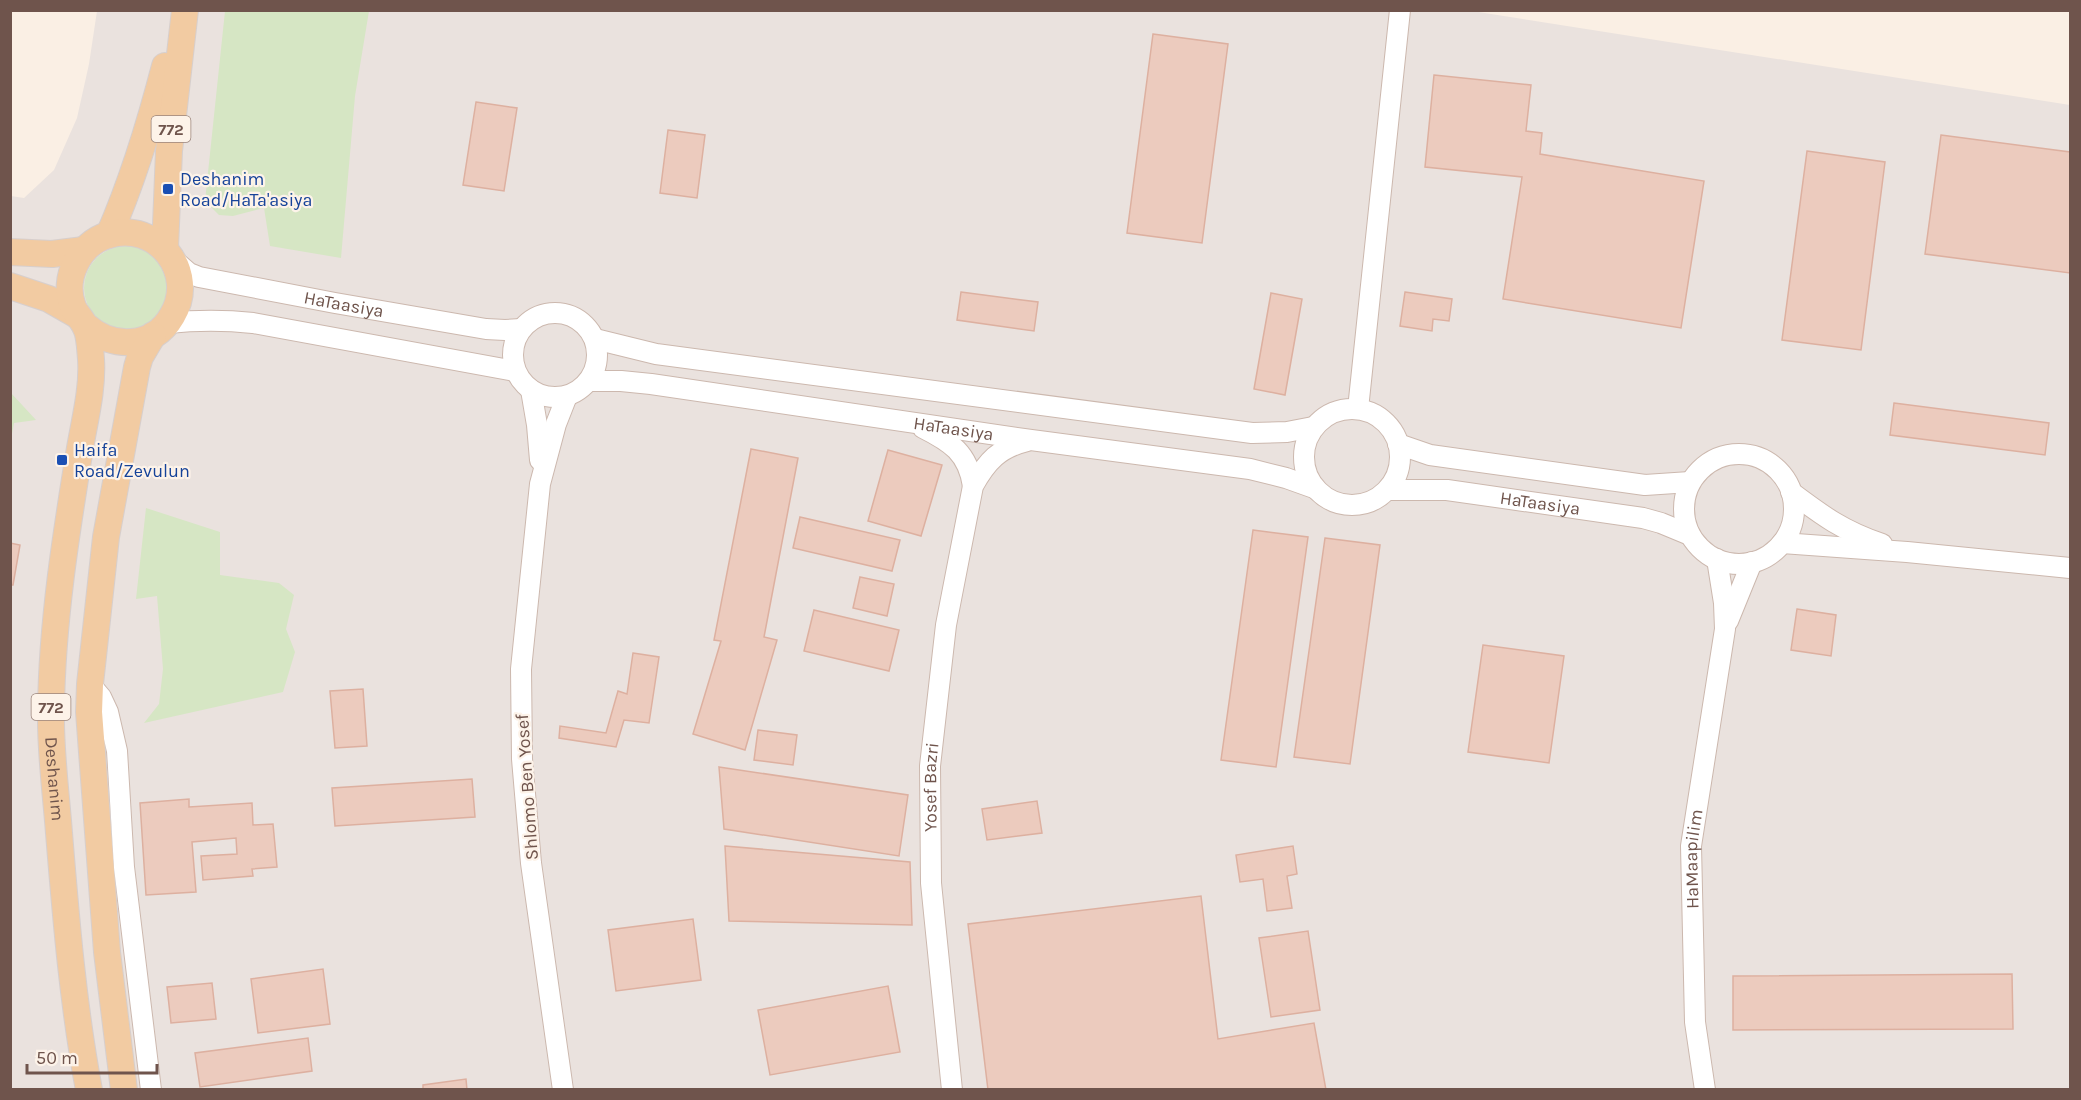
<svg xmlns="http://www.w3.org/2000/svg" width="2081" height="1100" font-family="Karla,sans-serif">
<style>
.industrial{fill:#eae2de}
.green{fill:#d6e6c4}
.building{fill:#eccbbe;stroke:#ddb0a0;stroke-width:1.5}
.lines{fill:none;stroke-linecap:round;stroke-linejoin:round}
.minor-casing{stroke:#ccb8ae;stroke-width:22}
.major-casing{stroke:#d7cfcd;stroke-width:28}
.minor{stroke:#fff;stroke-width:20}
.major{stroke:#f2cba2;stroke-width:26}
.transit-dot{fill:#1a4fb4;stroke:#fdf3e9;stroke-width:2}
.labels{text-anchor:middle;stroke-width:4.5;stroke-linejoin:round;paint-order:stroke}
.shield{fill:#fdf3e9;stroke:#9a847b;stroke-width:1.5}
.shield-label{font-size:16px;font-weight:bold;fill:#6f544c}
.transit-label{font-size:18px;fill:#164399;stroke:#fdf3e9;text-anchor:start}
.street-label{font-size:18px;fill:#6f544c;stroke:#fdf3e9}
</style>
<rect width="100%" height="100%" fill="#faefe4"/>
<polygon class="industrial" points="97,11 1472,11 2070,105 2070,1089 11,1090 11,196 24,198 54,170 77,118 89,64"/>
<g class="green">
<polygon points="225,11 369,11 355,96 341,258 270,246 264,208 233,216 219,215 205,201"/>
<circle cx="126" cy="288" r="42"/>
<polygon points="11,393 36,420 14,423 11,439"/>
<polygon points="146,508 220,532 220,575 279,583 294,595 286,629 295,652 283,692 144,723 159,704 163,669 157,596 136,599"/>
</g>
<g class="building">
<polygon points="1153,34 1228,44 1202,243 1127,233"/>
<polygon points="1434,75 1531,85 1526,131 1542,133 1540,154 1704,181 1681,328 1503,299 1522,177 1425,167"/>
<polygon points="476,102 517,108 504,191 463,185"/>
<polygon points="668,130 705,135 697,198 660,193"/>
<polygon points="1941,135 2070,152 2070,273 1925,254"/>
<polygon points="1807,151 1885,162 1861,350 1782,340"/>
<polygon points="961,292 1038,302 1034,331 957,320"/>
<polygon points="1405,292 1452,299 1449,321 1433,319 1432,331 1400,326"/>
<polygon points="1271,293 1302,299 1285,395 1254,389"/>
<polygon points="1894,403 2049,423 2045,455 1890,435"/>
<polygon points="751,449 798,458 764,637 777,640 745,750 693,734 721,641 714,640"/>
<polygon points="888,450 942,465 921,536 868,521"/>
<polygon points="800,517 900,540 892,571 793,548"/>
<polygon points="1253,530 1308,537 1276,767 1221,760"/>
<polygon points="1325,538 1380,545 1350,764 1294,757"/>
<polygon points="10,543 20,545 13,585 10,585"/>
<polygon points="860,577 894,584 887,616 853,608"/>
<polygon points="1797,609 1836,615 1831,656 1791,650"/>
<polygon points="814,610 899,630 889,671 804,651"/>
<polygon points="1483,645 1564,656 1549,763 1468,752"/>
<polygon points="633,653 659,657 649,723 624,720 616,747 559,738 560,726 606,733 618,691 627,694"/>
<polygon points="363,689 367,746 335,748 330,691"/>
<polygon points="758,730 797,735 793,765 754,760"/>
<polygon points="719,767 908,795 899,856 724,829"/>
<polygon points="472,779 475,817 335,826 332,788"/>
<polygon points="189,799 189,807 252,803 253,825 273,824 277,867 252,869 253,876 203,880 201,856 237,854 236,838 192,842 196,892 146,895 140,803"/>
<polygon points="1037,801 1042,833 987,840 982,809"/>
<polygon points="725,846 910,862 912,925 729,921"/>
<polygon points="1293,846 1297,874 1287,876 1292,908 1267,911 1263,879 1240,882 1236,855"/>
<polygon points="1201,896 1218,1039 1314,1023 1326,1090 988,1090 968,924"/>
<polygon points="693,919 701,980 616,991 608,930"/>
<polygon points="1308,931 1320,1010 1271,1017 1259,938"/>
<polygon points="323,969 330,1024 258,1033 251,979"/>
<polygon points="2012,974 2013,1029 1733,1030 1733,976"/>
<polygon points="212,983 216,1019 171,1023 167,987"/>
<polygon points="888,986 900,1052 770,1075 758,1010"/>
<polygon points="308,1038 312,1071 200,1087 195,1053"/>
<polygon points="466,1079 467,1090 423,1090 423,1085"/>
</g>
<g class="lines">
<defs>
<g id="minor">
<path id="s1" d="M 174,260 L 189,273 L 199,277 L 335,303 L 486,329 L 505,330 L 521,329"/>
<circle cx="555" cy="355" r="42"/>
<path d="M 168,323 C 197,320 225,320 253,323 L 515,371"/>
<polyline points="595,339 656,354 1252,433 1287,432 1313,427"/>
<path id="s2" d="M 589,381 L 621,381 L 651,384 L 1031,440 L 1250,469 L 1286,478 L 1314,488"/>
<polyline points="531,390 537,425 540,460"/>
<circle cx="1352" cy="457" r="48"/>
<polyline points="1358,409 1400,10"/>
<path d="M 923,428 C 951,442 968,453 973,486"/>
<polyline points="1398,444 1430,455 1645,485 1690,482"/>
<circle cx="1739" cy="509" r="55"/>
<path id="s3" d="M 1388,490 L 1447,490 L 1643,518 L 1661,523 L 1690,535"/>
<path d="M 1791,492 C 1823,516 1843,531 1882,544"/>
<polyline points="1782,543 1907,552 2070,568"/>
<polyline points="1728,621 1752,562"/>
<polyline points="90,684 101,697 108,712 117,751 124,867 151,1090"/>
<polyline points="563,1090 531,863 522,759 521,669 540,484 556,424 567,396"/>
<path id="s4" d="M 952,1090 L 931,883 L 930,766 L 946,625 L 973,486 C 987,461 999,448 1027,441"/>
<path id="s5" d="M 1705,1090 L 1695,1022 L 1691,846 L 1725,629 L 1724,603 L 1717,559"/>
</g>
<g id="major">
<path d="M 109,235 C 133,180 150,124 165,66"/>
<polyline points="165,249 169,151 185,10"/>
<polyline points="10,252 52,254 84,250"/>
<polyline points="10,286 49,299 77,315"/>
<path id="s6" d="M 86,326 C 112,349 153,349 172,316 C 198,273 157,220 108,235 C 79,244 62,278 73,307 C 76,314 82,319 85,326 C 90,334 90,349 91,359 C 93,388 85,419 80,448 C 66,534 52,622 51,710 C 50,751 56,792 59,833 C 66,919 73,1005 89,1090"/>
<polyline points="124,1090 107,952 89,712 90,684 106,537 137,367 140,357 153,335"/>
</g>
</defs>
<use href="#minor" class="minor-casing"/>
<use href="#major" class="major-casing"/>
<use href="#minor" class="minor"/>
<use href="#major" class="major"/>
</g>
<g class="transit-dot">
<rect x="162" y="183" width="12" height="12" rx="3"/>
<rect x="56" y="454" width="12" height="12" rx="3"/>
</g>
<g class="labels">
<g class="shield">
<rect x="151.5" y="116" width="39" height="26" rx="4.5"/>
<rect x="31.5" y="694" width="39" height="26" rx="4.5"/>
</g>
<g class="shield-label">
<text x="171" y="135">772</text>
<text x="51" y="713">772</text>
</g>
<g class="transit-label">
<text x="180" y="185">Deshanim<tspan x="180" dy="21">Road/HaTa'asiya</tspan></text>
<text x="74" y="456">Haifa<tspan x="74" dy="21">Road/Zevulun</tspan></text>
</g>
<g class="street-label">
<text dy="6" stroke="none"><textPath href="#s1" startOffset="178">HaTaasiya</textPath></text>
<text dy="6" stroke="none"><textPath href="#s2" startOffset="368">HaTaasiya</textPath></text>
<text dy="6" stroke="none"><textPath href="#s3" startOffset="153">HaTaasiya</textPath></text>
<text dy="6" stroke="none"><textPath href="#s6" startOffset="801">Deshanim</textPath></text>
<text transform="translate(527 787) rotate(-94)" y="6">Shlomo Ben Yosef</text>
<text dy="6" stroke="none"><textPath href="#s4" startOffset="304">Yosef Bazri</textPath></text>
<text dy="6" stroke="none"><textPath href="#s5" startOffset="232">HaMaapilim</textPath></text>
</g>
</g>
<rect width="2081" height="1100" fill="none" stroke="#6f544c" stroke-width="24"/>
<path d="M27 1064v9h130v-9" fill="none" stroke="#6f544c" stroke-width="3"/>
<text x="36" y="1064" font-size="18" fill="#6f544c" stroke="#fdf3e9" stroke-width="4.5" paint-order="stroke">50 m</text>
</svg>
